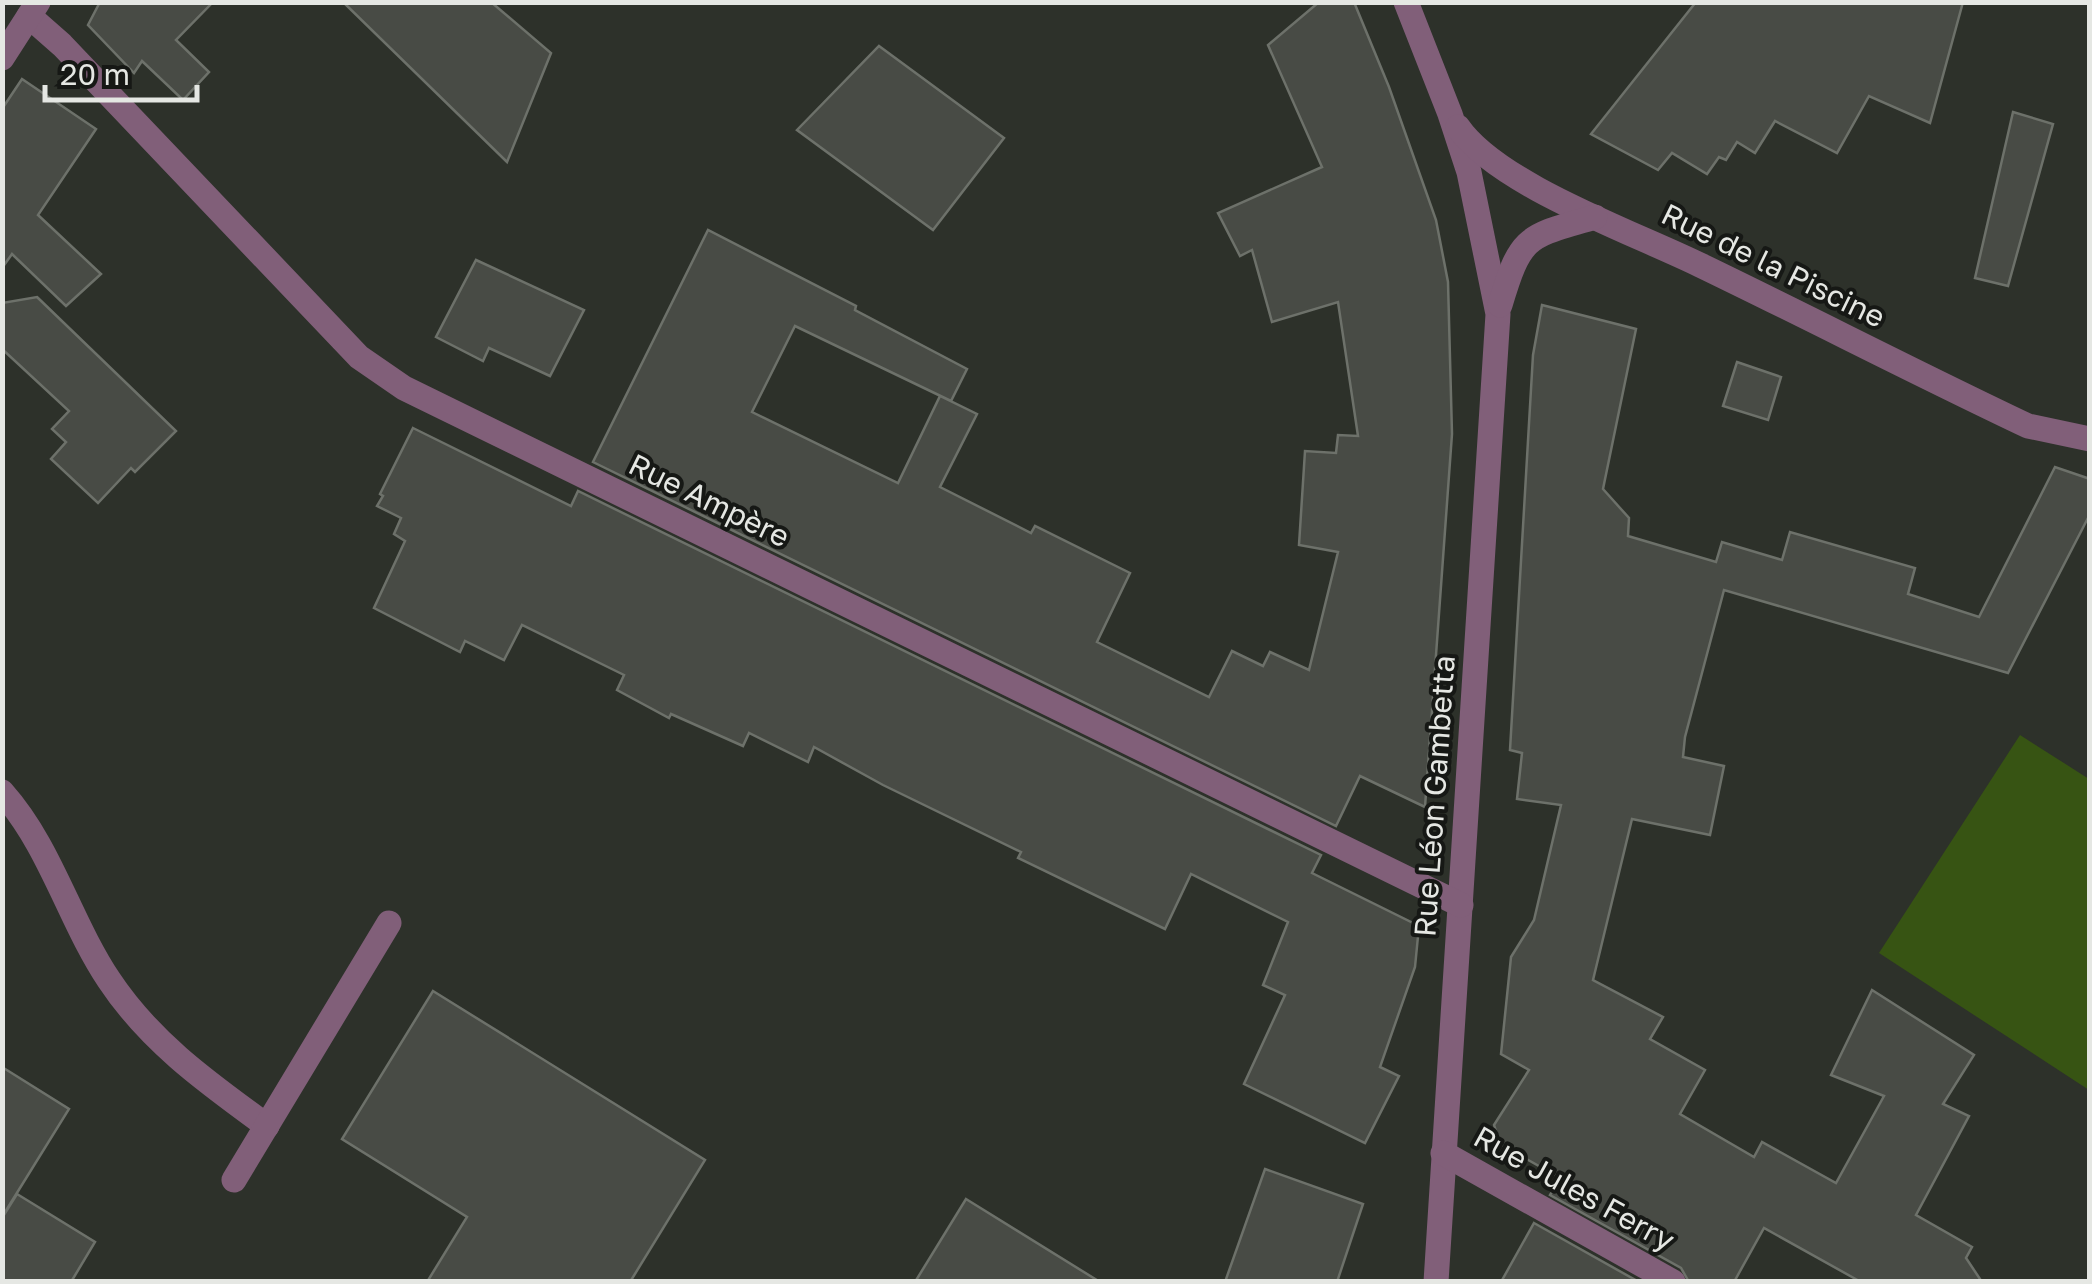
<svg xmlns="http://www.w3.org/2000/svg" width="2092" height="1284" font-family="'Golos Text',sans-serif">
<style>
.green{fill:#375413}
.building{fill:#484b45;stroke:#6d716a;stroke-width:2.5}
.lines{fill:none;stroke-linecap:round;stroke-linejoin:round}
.minor{stroke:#815f79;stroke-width:25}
.labels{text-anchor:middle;stroke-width:8;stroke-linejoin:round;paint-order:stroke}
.street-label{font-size:30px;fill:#e5e7e3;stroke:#161815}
</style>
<rect width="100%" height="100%" fill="#2d312a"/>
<polygon class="green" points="2020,735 2089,779 2089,1090 1879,953"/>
<g class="building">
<polygon points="100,2 213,2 176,40 209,72 183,100 142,61 134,73 88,25"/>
<polygon points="343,2 491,2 551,53 507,162"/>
<polygon points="1319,2 1354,2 1389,87 1436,220 1448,282 1452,434 1425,807 1360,776 1336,826 593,462 708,230 856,306 855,310 967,369 951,401 795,326 752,412 898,483 940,396 977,414 940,487 1031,533 1035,526 1130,573 1097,642 1209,697 1232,651 1263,666 1270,652 1309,670 1338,552 1299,545 1305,451 1336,453 1338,435 1358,436 1338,302 1272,322 1252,250 1240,256 1218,213 1322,167 1268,45"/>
<polygon points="1696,2 1963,2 1930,123 1869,96 1837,153 1775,121 1755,153 1737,142 1726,160 1719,157 1707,174 1672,153 1658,170 1591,134"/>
<polygon points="879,46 1004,138 933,230 797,130"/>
<polygon points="22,79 96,129 38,215 101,274 66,306 12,254 2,268 2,109"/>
<polygon points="2013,112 2053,124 2008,286 1975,278"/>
<polygon points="476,260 584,310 550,376 489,348 483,361 436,337"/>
<polygon points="37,297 176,431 135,472 131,468 98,503 51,459 66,442 52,429 69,411 2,349 2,303"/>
<polygon points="1542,305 1636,329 1603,489 1629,518 1628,536 1716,562 1722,542 1782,560 1790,532 1915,568 1908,594 1979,617 2055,467 2090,479 2090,514 2008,673 1724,590 1685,737 1683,757 1724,766 1710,835 1632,819 1593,980 1663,1017 1650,1039 1705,1070 1680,1114 1754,1157 1762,1142 1836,1183 1884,1096 1831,1075 1872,990 1974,1055 1943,1104 1969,1116 1916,1215 1972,1247 1966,1258 1982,1282 1861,1282 1764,1228 1734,1282 1689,1282 1681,1268 1550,1195 1560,1178 1500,1144 1494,1125 1529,1070 1501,1054 1511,957 1534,920 1561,805 1517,799 1522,753 1510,750 1533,355"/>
<polygon points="1737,362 1781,377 1768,420 1723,406"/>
<polygon points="413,428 571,506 578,491 1321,855 1312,873 1419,926 1415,967 1380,1067 1399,1076 1365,1143 1244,1084 1285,995 1263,985 1288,922 1191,874 1165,929 1018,858 1021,852 883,785 814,747 808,762 749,733 743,746 671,714 669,718 617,690 624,675 522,625 504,660 465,641 460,652 374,608 405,541 394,534 401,518 377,506 383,496 380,494"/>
<polygon points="433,991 705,1160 630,1282 427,1282 467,1217 342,1139"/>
<polygon points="2,1067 69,1109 2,1217"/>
<polygon points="1265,1169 1363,1204 1337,1282 1225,1282"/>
<polygon points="17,1194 95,1242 71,1282 2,1282 2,1218"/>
<polygon points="966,1199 1100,1282 915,1282"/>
<polygon points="1534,1223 1639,1282 1501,1282"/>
</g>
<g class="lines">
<g class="minor">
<polyline points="1406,2 1450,114 1469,172 1498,314 1436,1282"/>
<polyline points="29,16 62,45 359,357 404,388 1461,905"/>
<polyline points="2,58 38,2"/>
<path d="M 1458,127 C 1498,185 1635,233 1700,265 C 1810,318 1918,374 2028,426 L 2090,439"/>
<path d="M 1500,305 C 1521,234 1527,237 1595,217"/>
<path d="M 2,792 C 51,847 69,920 109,980 C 150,1042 208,1083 267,1126"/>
<polyline points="1443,1153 1673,1282"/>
<polyline points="234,1180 389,923"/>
</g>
</g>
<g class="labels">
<g class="street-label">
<text transform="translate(1773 266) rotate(26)" y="10">Rue de la Piscine</text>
<text transform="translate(709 501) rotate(26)" y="10">Rue Ampère</text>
<text transform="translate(1435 796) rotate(-86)" y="10">Rue Léon Gambetta</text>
<text transform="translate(1574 1189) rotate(29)" y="10">Rue Jules Ferry</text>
</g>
</g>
<rect width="2092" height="1284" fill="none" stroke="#e5e7e3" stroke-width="10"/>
<path d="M45 85v15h152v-15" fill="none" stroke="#e5e7e3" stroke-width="5"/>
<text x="60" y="85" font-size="30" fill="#e5e7e3" stroke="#161815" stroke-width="8" paint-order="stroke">20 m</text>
</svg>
